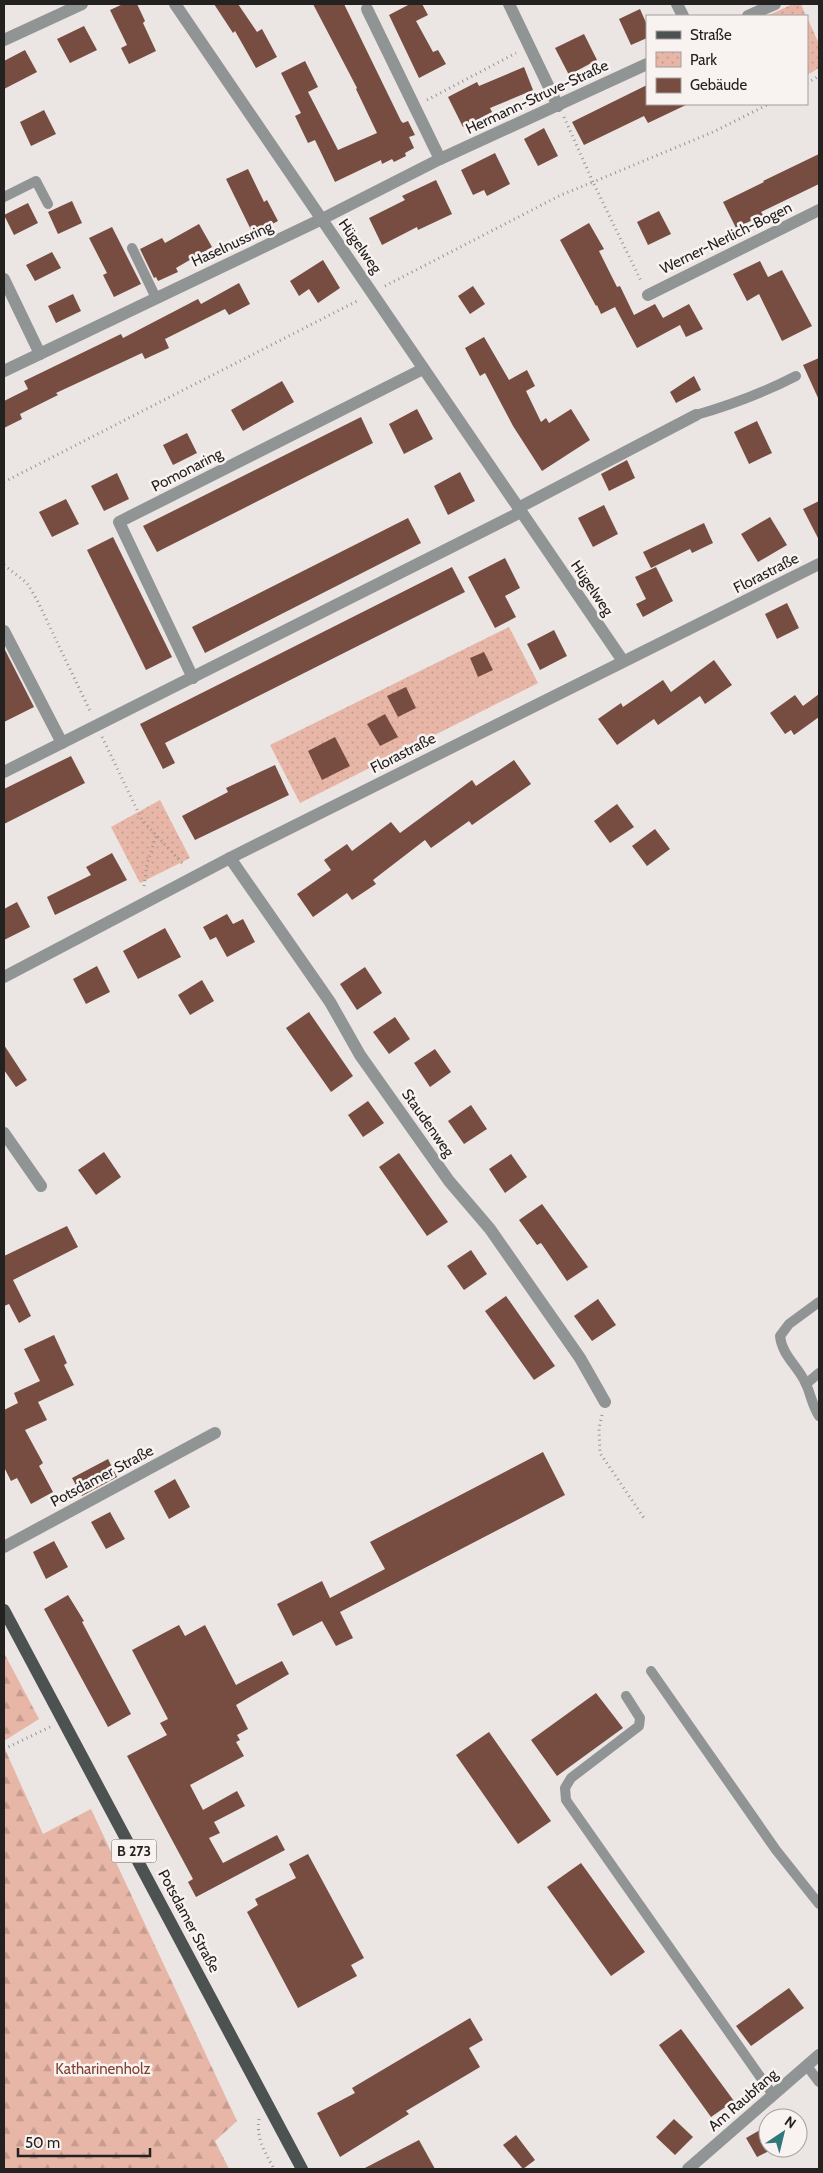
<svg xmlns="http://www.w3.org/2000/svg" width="823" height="2173" font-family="Cabin,sans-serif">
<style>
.forest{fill:url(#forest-firs)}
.park{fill:url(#park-dots)}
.building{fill:#784d41}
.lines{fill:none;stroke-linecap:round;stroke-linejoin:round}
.path{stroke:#999594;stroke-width:3;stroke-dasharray:1 4;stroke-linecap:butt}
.lane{stroke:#919494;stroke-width:10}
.street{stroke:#919494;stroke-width:12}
.primary{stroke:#4c5151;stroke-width:12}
.labels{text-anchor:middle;stroke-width:5;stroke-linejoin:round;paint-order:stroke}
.shield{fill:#f8f2f0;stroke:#64605f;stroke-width:1}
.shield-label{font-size:14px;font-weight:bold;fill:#242221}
.street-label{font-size:15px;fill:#242221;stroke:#f8f2f0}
.park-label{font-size:15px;fill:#824331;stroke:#f8f2f0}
</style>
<defs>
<pattern id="forest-firs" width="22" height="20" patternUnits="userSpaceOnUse" patternTransform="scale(1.25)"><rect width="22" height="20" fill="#e7b6a7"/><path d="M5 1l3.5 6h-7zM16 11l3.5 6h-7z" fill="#c69c8f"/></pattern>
<pattern id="park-dots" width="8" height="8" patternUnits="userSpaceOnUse" patternTransform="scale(1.25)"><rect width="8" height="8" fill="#e7b6a7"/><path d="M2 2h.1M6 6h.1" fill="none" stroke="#c69c8f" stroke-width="1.8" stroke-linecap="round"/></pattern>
</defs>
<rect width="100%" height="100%" fill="#ebe5e3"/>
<g class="forest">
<polygon points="4,1653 39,1719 4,1741"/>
<polygon points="4,1747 43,1834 91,1809 237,2121 215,2141 229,2169 4,2169"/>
</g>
<g class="park">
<polygon points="793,4 801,4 806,16 767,16"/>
<polygon points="807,17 819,44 819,68 807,75"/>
<polygon points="509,627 538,683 300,803 270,745"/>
<polygon points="160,800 190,858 140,883 111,827"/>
</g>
<g class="building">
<polygon points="123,4 137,4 145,21 143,23 156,51 129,64 121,48 127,45 110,10"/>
<polygon points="214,4 238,4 257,32 262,29 277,57 256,68 235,31 233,33"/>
<polygon points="313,4 344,4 401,121 403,123 408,121 415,135 409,137 414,148 405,153 406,156 394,162 392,159 382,164 381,160 335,182 315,140 308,143 295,116 301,113 281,73 305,61 318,87 308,92 338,150 377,133 356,89 357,88"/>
<polygon points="410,4 422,4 428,15 416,21 433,52 438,50 446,64 419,78 389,15"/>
<polygon points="640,9 647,25 647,38 631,45 619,19"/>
<polygon points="84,26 97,50 70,63 57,39"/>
<polygon points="584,34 597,60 569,75 555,48"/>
<polygon points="25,50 37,72 4,89 4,61"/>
<polygon points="524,67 533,90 490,108 492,112 463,127 448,97 477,82 479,86"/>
<polygon points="647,85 647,104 688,104 648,123 644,116 584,145 572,122"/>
<polygon points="44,110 56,134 31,146 20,122"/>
<polygon points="544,128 558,156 538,166 524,139"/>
<polygon points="495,153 510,184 487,196 484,190 473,195 461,170"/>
<polygon points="819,154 819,184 761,212 763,215 736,228 723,202 764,182 763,181"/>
<polygon points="248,169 264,202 267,200 278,221 253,234 226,179"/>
<polygon points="436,180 452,214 418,230 417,227 382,245 369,218 405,200 402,196"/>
<polygon points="72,201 82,223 58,234 48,212"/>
<polygon points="28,203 38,223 14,235 4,215"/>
<polygon points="659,211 671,234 648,245 637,222"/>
<polygon points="589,223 604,249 599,251 617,287 620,286 634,315 655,304 663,318 689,304 703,329 686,337 680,325 637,348 615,307 601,314 597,305 596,306 560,240"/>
<polygon points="199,224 212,247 176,268 178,272 158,281 156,277 154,278 140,249 162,238 165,243"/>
<polygon points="112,227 141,284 114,297 103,275 107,273 89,238"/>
<polygon points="52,252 61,268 35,281 26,265"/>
<polygon points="323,260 340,288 318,303 309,289 299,296 290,281"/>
<polygon points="760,261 768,277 782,270 812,326 782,341 759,294 747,301 733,274"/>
<polygon points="239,283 250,304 229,315 225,309 165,339 169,348 145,359 142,353 56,393 58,395 20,414 22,419 4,428 4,401 28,389 24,381 121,334 123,338 198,299 201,304"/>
<polygon points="473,286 485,304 470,314 458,296"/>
<polygon points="73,294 81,311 56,323 48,306"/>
<polygon points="484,337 509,380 527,370 535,386 526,391 541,422 546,418 549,423 571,409 590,440 542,471 513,426 485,373 480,376 465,348"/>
<polygon points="819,358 819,400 803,365"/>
<polygon points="694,376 701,390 676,403 670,392"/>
<polygon points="282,381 294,402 243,431 231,410"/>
<polygon points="417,409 433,439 404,454 389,424"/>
<polygon points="361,417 373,443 157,552 143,526"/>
<polygon points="757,421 772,453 749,464 734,432"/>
<polygon points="187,433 197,453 173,465 163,445"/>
<polygon points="627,460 635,478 609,491 601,474"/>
<polygon points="460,472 475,501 448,515 434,486"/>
<polygon points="117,473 129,499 104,511 91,486"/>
<polygon points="66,499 79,524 52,537 39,512"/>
<polygon points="819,501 819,540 803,509"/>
<polygon points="604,505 618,534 593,547 578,518"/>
<polygon points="770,517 787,545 758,562 741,534"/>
<polygon points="408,518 421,543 205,653 192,627"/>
<polygon points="704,523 713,543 692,553 690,549 651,568 643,552"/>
<polygon points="113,537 172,657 146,670 87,550"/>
<polygon points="505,558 520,588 505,596 516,617 495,628 468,577"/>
<polygon points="452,567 465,592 165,743 175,763 163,769 140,724"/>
<polygon points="656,567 673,601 643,617 636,604 646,599 635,577"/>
<polygon points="787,603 799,628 777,639 765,614"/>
<polygon points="554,630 567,656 540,670 527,644"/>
<polygon points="4,648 34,707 4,722"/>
<polygon points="484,652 493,670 478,677 470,658"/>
<polygon points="714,660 732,685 705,704 700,696 658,725 654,719 617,745 598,719 621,703 623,707 663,680 671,692"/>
<polygon points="406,687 416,708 398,717 387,696"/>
<polygon points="819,694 819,717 794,735 791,730 785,734 770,713 795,695 803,706"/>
<polygon points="385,714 398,737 380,746 367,724"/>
<polygon points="335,737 350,766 322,780 308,751"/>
<polygon points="71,756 85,783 4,824 4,789"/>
<polygon points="514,760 531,784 472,825 469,821 431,848 425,840 373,880 376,884 352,900 347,893 313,917 297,894 331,870 324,860 347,844 352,851 391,822 400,833 472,780 476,786"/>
<polygon points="275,765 289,795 195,840 182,816 228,792 226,788"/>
<polygon points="617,804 634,827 610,843 594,821"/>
<polygon points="655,829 670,849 647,866 632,846"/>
<polygon points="112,853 127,880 55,915 47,897 91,875 86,867"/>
<polygon points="17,902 30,927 4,940 4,909"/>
<polygon points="227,914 233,924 243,919 255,942 227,957 216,937 210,940 203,927"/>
<polygon points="165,928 181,957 138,979 123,951"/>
<polygon points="97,966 110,992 86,1004 73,979"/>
<polygon points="365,967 382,993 357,1010 340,984"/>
<polygon points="202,980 214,1001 190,1015 178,995"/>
<polygon points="309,1012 353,1076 331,1092 286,1028"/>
<polygon points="395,1017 410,1039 389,1054 373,1032"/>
<polygon points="4,1045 27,1080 16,1087 4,1070"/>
<polygon points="435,1049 451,1072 430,1087 414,1063"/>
<polygon points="368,1101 384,1123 363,1137 348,1115"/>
<polygon points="471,1105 487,1129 464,1144 448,1121"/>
<polygon points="104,1152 121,1177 96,1195 78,1170"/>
<polygon points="399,1153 448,1222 427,1236 379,1167"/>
<polygon points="511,1154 527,1177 505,1193 489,1169"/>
<polygon points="542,1204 588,1267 567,1281 541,1243 537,1245 519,1220"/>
<polygon points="67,1226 78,1247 13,1280 31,1316 19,1323 9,1304 4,1306 4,1256"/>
<polygon points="471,1250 487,1274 464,1290 447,1266"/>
<polygon points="506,1296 555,1366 534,1380 485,1311"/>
<polygon points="598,1299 616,1325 592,1341 574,1316"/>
<polygon points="54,1335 67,1363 64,1365 74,1385 38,1402 47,1420 25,1430 43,1463 39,1466 53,1492 31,1504 17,1478 11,1481 4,1467 4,1410 18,1403 14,1393 40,1381 24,1349"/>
<polygon points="543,1452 565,1495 340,1612 353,1638 336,1646 322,1621 293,1636 277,1604 322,1581 330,1598 385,1569 370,1542"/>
<polygon points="108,1459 117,1477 82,1496 72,1478"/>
<polygon points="175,1479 190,1507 169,1519 154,1491"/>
<polygon points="110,1512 125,1539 106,1549 91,1522"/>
<polygon points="54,1541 68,1567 46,1579 33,1552"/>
<polygon points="68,1595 84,1621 82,1622 131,1714 108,1727 44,1609"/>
<polygon points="179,1625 185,1636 205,1625 236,1685 282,1661 289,1674 236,1705 248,1729 237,1735 240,1740 236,1742 244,1756 190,1785 203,1810 237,1791 245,1806 214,1822 220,1833 209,1838 223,1863 277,1835 285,1850 196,1897 188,1882 193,1879 127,1756 167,1735 160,1723 168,1719 132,1650"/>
<polygon points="596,1693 623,1728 557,1776 531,1740"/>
<polygon points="489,1732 551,1821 518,1844 456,1755"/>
<polygon points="308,1854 364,1958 351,1965 357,1976 298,2008 247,1912 258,1905 255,1899 296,1878 289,1864"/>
<polygon points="581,1863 645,1952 611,1976 547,1887"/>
<polygon points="789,1988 804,2008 751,2046 736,2026"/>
<polygon points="470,2018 483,2040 469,2048 480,2067 406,2111 409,2114 340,2157 317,2113 355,2093 352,2088"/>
<polygon points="681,2029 734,2101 711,2117 659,2045"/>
<polygon points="674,2119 693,2137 675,2155 656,2137"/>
<polygon points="760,2130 768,2148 771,2150 757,2157 746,2138"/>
<polygon points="516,2135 535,2160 523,2169 503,2145"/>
<polygon points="419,2140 435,2169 363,2169"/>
</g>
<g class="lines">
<g class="path">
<polyline points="807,83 819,76"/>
<polyline points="427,100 516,53"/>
<polyline points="564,117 593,182 713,132 769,104"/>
<polyline points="385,286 561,195 593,182 642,283"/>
<polyline points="4,482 359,300"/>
<polyline points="4,565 27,583 37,600 91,713"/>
<polyline points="102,737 142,820 184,865"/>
<polyline points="144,886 147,864 156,836"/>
<polyline points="602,1415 599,1428 600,1453 644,1518"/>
<polyline points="4,1749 50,1727"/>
<path d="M 259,2119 C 256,2139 265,2152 274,2169"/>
</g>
<g class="lane">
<polyline points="4,197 36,181 48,204"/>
<polyline points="132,248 156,298"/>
<path d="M 696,415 C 731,405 763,393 796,376"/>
<path d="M 819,1302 L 789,1324 L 780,1336 C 782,1356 799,1367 806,1384 C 811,1395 812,1405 819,1416"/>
<polyline points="806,1384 819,1373"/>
<polyline points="651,1671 776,1850 819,1904"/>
<polyline points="626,1696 640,1718 639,1726 571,1778 565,1788 566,1800 773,2095"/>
<polyline points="807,2066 819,2082"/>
</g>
<g class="street">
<polyline points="175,4 623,661"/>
<polyline points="509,4 558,106"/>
<polyline points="677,4 683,16"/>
<polyline points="367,9 440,159"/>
<polyline points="748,16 775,4"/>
<polyline points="4,40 82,4"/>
<polyline points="4,279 40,354"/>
<polyline points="648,295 819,210"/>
<polyline points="4,371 322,219 440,159 647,64"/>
<polyline points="518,508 696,415"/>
<polyline points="4,631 62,743"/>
<polyline points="193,678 119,522 423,369"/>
<polyline points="4,772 521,512"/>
<polyline points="230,858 330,1002 360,1055 449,1181 490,1229 580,1358 605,1402"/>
<polyline points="4,977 230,858 819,564"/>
<polyline points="4,1133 41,1186"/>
<polyline points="4,1547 215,1433"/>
<polyline points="688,2169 819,2055"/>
</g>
<polyline class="primary" points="4,1610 302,2169"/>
</g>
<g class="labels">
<rect class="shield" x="111.5" y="1839.5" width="45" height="23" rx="4"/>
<g class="shield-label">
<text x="134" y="1856">B 273</text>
</g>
<g class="street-label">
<text transform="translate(537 97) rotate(-25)" y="5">Hermann-Struve-Straße</text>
<text transform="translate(726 238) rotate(-26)" y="5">Werner-Nerlich-Bogen</text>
<text transform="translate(232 244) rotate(-25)" y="5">Haselnussring</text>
<text transform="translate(360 246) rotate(55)" y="5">Hügelweg</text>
<text transform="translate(187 470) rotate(-27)" y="5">Pomonaring</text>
<text transform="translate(766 573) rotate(-27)" y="5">Florastraße</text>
<text transform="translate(592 588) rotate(56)" y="5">Hügelweg</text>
<text transform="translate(403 753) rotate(-27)" y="5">Florastraße</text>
<text transform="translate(428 1123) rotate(55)" y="5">Staudenweg</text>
<text transform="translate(102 1476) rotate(-28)" y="5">Potsdamer Straße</text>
<text transform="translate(189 1921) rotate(62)" y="5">Potsdamer Straße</text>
<text transform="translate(743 2100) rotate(-41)" y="5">Am Raubfang</text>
</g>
<g class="park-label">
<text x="103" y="2074">Katharinenholz</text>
</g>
</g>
<rect width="823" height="2173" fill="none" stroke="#242221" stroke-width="10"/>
<rect x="646" y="15" width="162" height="90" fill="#f8f2f0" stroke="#a39f9d"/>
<rect x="656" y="31" width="25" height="8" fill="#4c5151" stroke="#a39f9d"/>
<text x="690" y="40" font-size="15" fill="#242221">Straße</text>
<rect x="656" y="52" width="25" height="15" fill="url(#park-dots)" stroke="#a39f9d"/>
<text x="690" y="65" font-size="15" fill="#242221">Park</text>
<rect x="656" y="78" width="25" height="15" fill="#784d41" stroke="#a39f9d"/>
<text x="690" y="90" font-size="15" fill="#242221">Gebäude</text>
<g transform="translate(783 2133) rotate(35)"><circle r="24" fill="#f8f2f0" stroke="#a39f9d"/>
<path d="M0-4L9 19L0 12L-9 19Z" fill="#2f797a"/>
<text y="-8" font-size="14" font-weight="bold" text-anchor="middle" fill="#242221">N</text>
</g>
<path d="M18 2148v8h132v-8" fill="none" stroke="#242221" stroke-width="2.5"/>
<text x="25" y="2148" font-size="15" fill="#242221" stroke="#f8f2f0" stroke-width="4" paint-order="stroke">50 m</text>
</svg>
